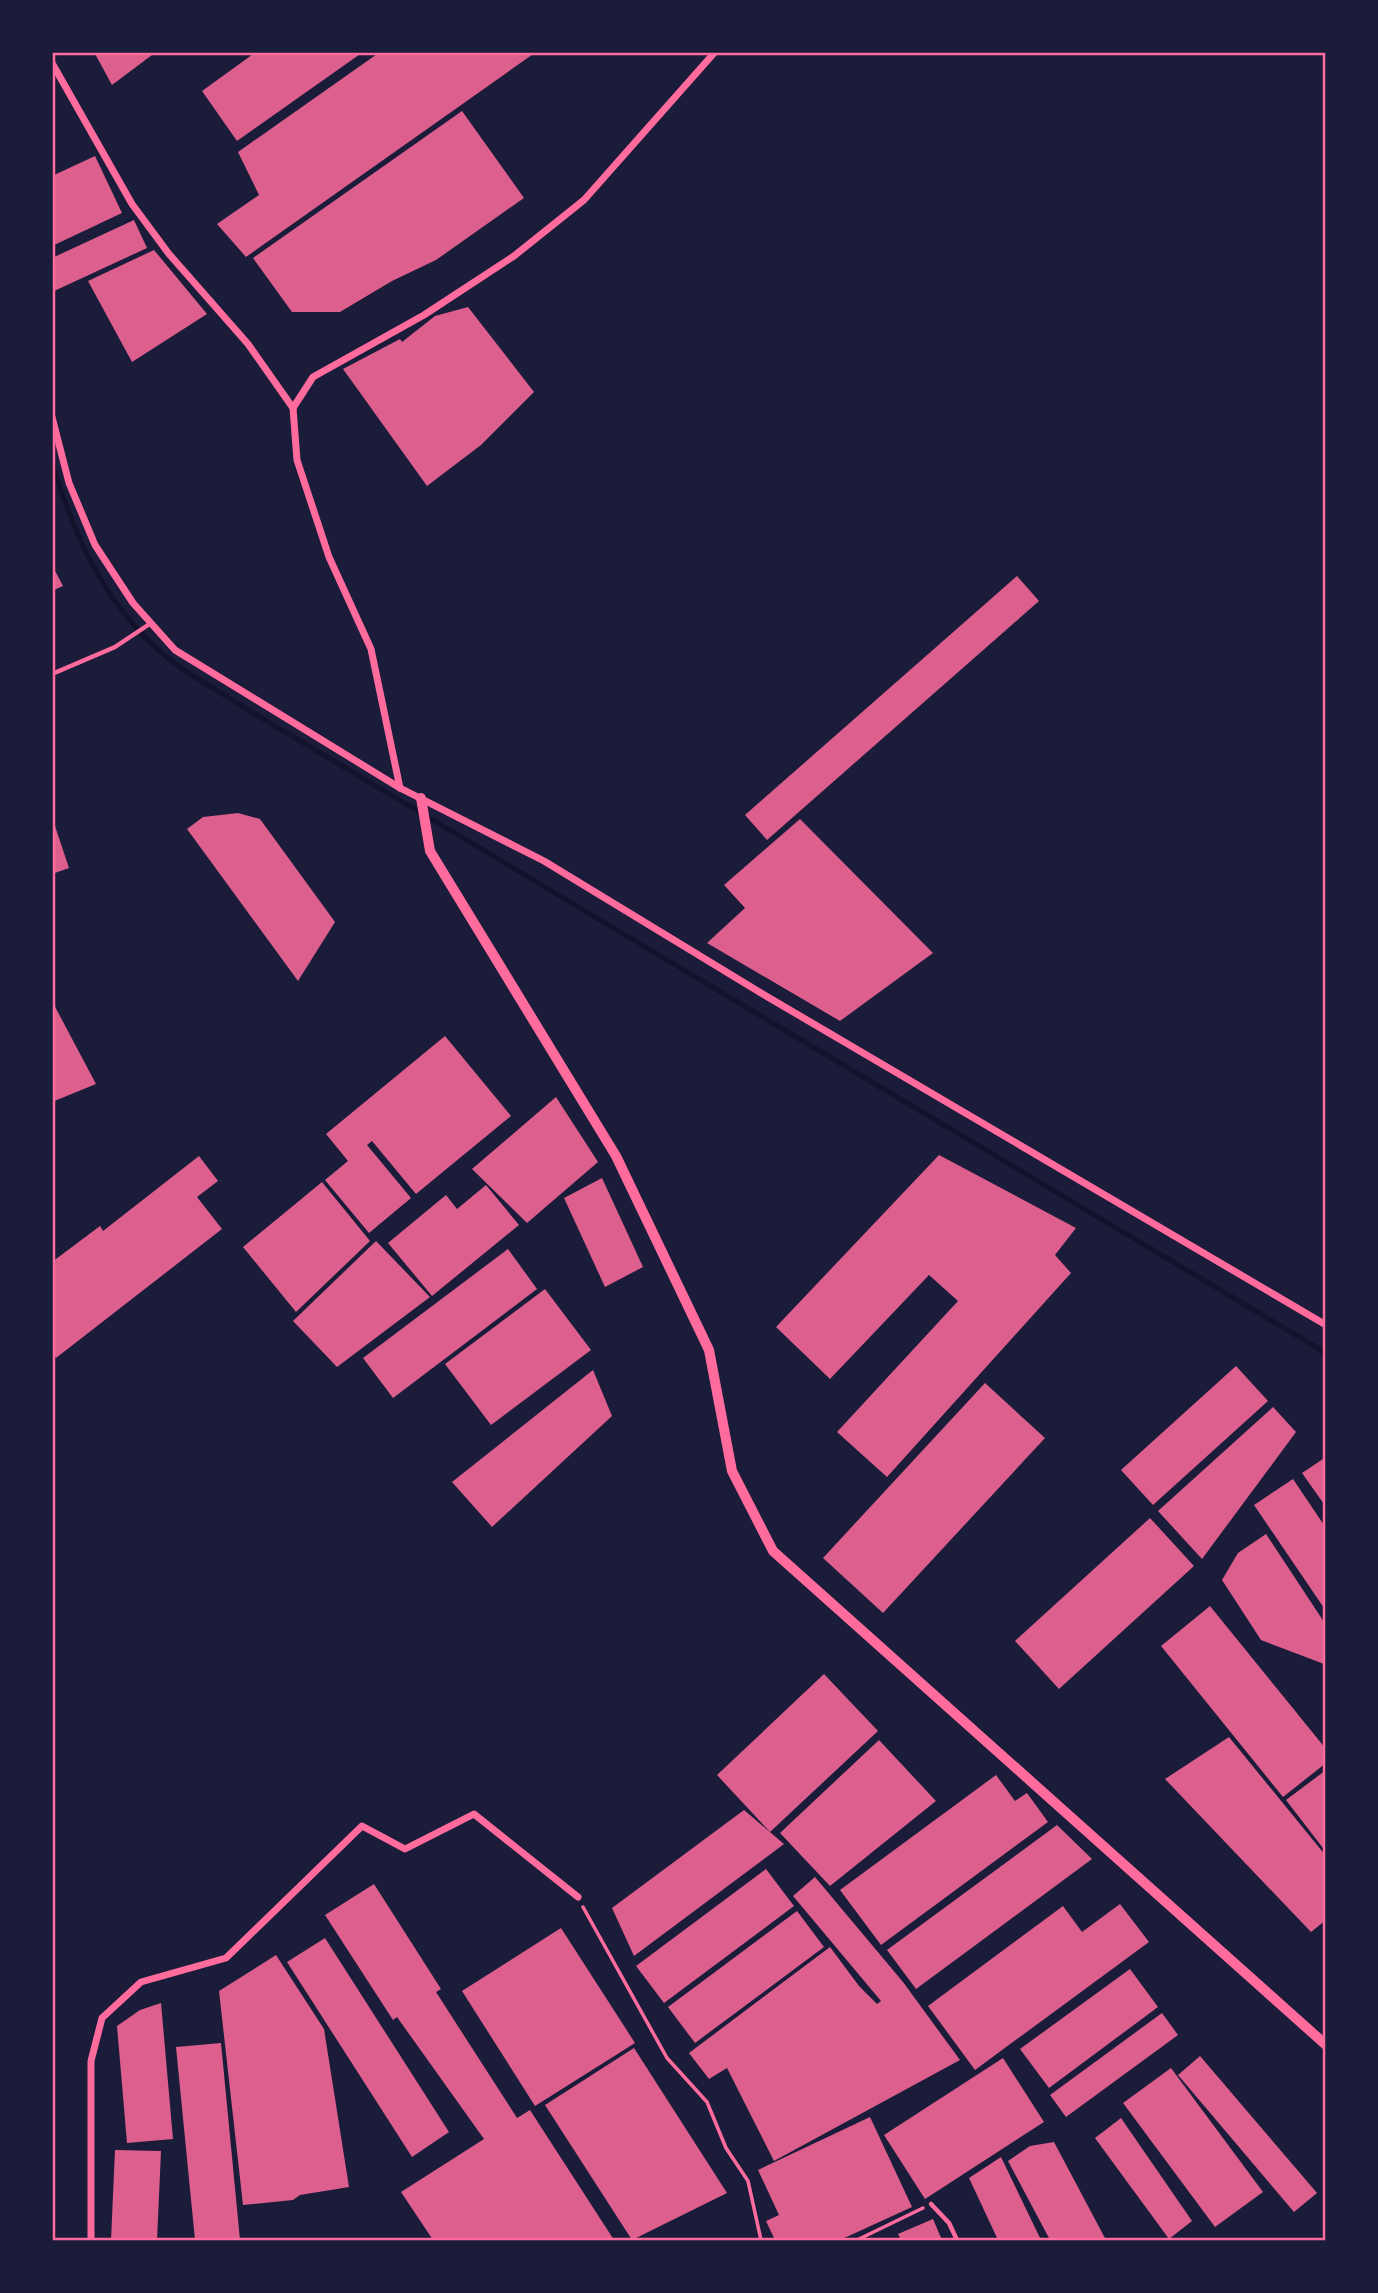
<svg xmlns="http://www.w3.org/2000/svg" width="1378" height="2293" font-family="Inter,sans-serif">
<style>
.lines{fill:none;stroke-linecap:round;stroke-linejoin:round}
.stream{stroke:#12122b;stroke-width:5}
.building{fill:#dd5f8e}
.path{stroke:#ff6b9d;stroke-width:3.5}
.service{stroke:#ff6b9d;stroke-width:4.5}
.minor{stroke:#ff6b9d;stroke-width:7}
.tertiary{stroke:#ff6b9d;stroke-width:10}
.neatline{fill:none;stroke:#ff6b9d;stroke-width:2.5}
</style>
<rect width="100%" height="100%" fill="#1b1b3a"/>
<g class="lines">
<path class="stream" d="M 52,463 C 75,538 104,603 164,655 C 188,675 219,691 245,708 L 1326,1353"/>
</g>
<g class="building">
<polygon points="94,52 156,52 112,85"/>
<polygon points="256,52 363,52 237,141 202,91"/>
<polygon points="380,52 536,52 246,257 217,224 259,195 238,152"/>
<polygon points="462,111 524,198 436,260 392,281 340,312 292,312 253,258"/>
<polygon points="95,156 122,213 52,246 52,176"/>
<polygon points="134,220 147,248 52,292 52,258"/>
<polygon points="154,250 207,314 132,362 88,281"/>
<polygon points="468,307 534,392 481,445 427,486 343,369 400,339 402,342 435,316"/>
<polygon points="52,565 63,586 52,591"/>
<polygon points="1017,576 1039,601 767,840 745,815"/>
<polygon points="238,813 260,819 335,922 298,981 187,829 203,817"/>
<polygon points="52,817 69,868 52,874"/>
<polygon points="800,819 933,953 840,1021 707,943 745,908 724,885"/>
<polygon points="52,1001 96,1084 52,1102"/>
<polygon points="445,1036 511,1116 416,1194 372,1141 367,1145 411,1198 369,1233 325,1180 348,1161 326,1134"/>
<polygon points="556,1097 598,1162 527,1223 472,1169"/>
<polygon points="939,1155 1076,1228 1055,1255 1071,1273 887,1477 837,1432 958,1301 929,1275 830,1379 776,1327"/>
<polygon points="199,1156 218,1181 197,1197 222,1229 56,1358 52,1353 52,1262 100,1226 103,1231"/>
<polygon points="602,1178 643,1267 605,1287 564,1198"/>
<polygon points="322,1182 370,1241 296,1312 243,1247"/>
<polygon points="486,1185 519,1225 432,1296 388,1243 446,1195 457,1209"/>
<polygon points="376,1241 430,1297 337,1367 293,1321"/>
<polygon points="508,1249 537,1289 393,1398 363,1358"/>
<polygon points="545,1289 591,1350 491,1425 445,1364"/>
<polygon points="1236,1366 1268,1401 1153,1505 1121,1470"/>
<polygon points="593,1370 612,1416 492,1527 452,1482"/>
<polygon points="985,1383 1045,1438 883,1613 823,1558"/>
<polygon points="1273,1407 1296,1432 1202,1559 1158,1511"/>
<polygon points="1326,1457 1326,1507 1302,1473"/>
<polygon points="1293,1479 1326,1528 1326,1611 1254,1505"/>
<polygon points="1150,1518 1194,1566 1059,1689 1015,1641"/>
<polygon points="1266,1534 1326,1625 1324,1664 1261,1640 1222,1580 1238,1553"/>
<polygon points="1210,1606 1326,1749 1326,1763 1283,1797 1161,1646"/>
<polygon points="824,1674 878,1731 770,1832 717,1775"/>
<polygon points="1229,1737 1326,1856 1326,1920 1311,1932 1165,1779"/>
<polygon points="879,1740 936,1801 830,1886 780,1833"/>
<polygon points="1326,1770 1326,1852 1286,1800"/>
<polygon points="996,1775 1015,1801 1027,1793 1048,1822 881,1945 840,1890"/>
<polygon points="744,1810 784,1844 634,1956 612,1908"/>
<polygon points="1057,1825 1092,1859 916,1989 887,1950"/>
<polygon points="766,1869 794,1906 664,2003 636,1966"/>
<polygon points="815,1877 903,1982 960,2060 774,2161 727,2068 709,2079 689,2053 830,1947 859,1986 877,2004 881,2001 793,1896"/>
<polygon points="374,1884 441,1989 436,1992 517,2118 530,2110 614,2240 433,2240 401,2192 484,2139 397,2017 393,2020 325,1915"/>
<polygon points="1120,1904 1149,1942 975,2070 928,2006 1063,1906 1082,1932"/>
<polygon points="797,1911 824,1947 695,2043 668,2007"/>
<polygon points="561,1928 635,2043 535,2106 462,1991"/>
<polygon points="325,1938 449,2132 412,2157 287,1962"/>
<polygon points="276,1955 324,2029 349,2187 300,2195 293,2200 243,2205 219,1991"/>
<polygon points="1130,1969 1158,2007 1049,2088 1020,2049"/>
<polygon points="161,2003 173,2139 127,2143 117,2026 140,2010"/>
<polygon points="1162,2013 1178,2035 1066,2117 1050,2095"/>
<polygon points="221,2043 240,2240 195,2240 176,2047"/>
<polygon points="634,2048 727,2193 632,2240 545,2105"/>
<polygon points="1200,2056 1317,2193 1294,2212 1178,2075"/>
<polygon points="1003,2058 1044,2122 925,2199 884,2135"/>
<polygon points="1171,2068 1263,2192 1215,2227 1123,2103"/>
<polygon points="870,2117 912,2207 840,2240 775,2240 766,2221 779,2215 758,2170"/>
<polygon points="1121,2118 1192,2221 1169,2239 1095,2138"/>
<polygon points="1054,2142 1106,2240 1050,2240 1008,2161 1030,2146"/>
<polygon points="115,2150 161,2151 157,2240 111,2240"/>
<polygon points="1001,2157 1041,2240 998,2240 969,2178"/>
<polygon points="933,2219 942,2240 901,2240 898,2234"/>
</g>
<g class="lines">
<g class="path">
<polyline points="583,1907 667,2058 707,2102 726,2148 748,2181 761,2240"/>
<polyline points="857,2240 923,2208"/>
</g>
<g class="service">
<polyline points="52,674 115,647 151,623"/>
<polyline points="931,2204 949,2223 957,2240"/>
</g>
<g class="minor">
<polyline points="52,63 132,204 169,254 248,344 293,408"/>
<polyline points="52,417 69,483 95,545 133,603 175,650 400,788 544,861 761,993 1326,1325"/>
<polyline points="400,788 371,649 329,557 297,460 293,408 313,377 424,315 514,256 584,200 715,52"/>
<polyline points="91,2240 91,2061 102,2018 141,1982 226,1958 362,1826 405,1849 474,1814 578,1897"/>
</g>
<polyline class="tertiary" points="421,798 430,851 616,1156 709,1350 732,1471 773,1551 1326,2045"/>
</g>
<rect width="1378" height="2293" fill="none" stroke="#1b1b3a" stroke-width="108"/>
<rect x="54" y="54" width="1270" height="2185" class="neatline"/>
</svg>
